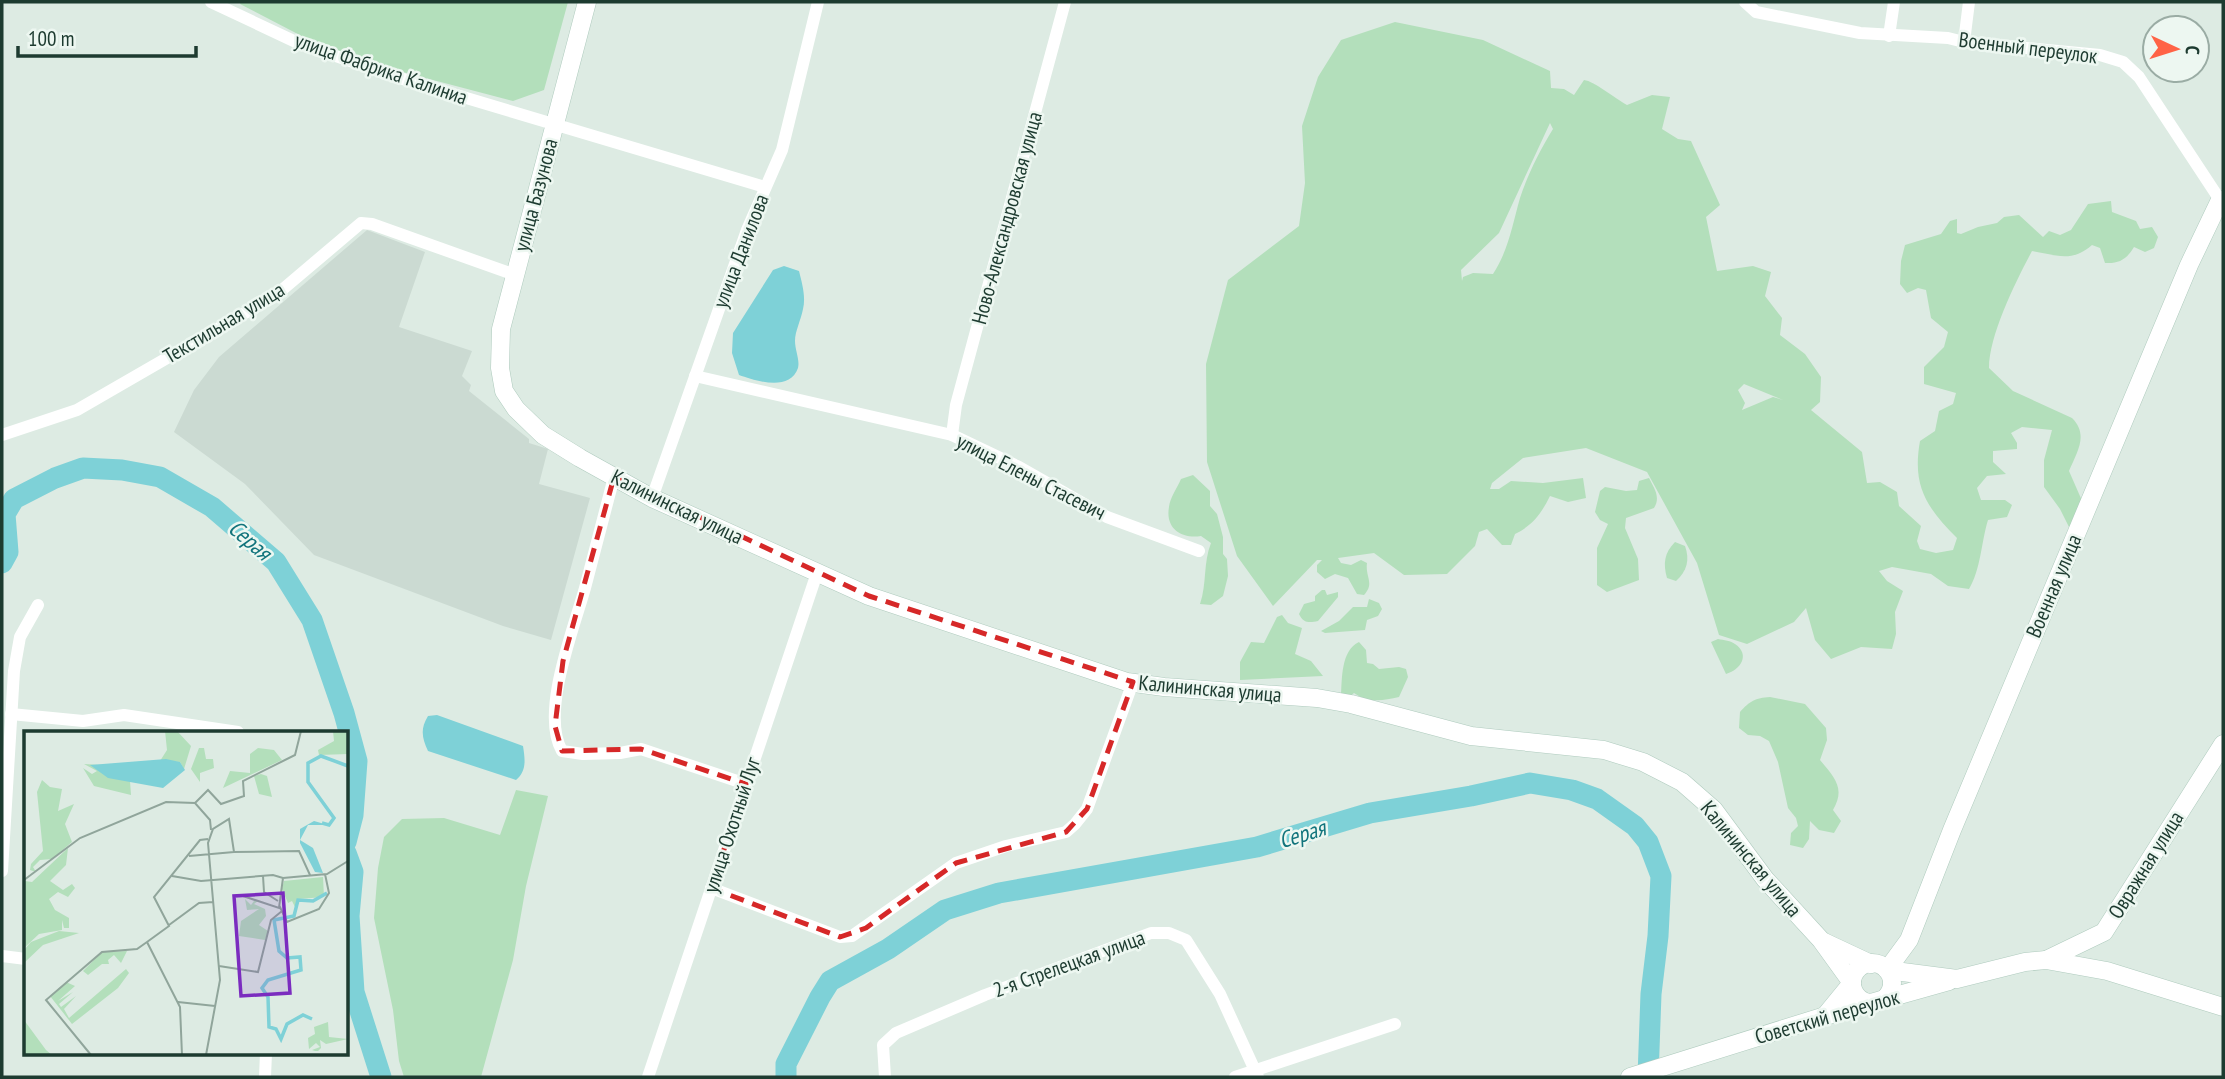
<svg xmlns="http://www.w3.org/2000/svg" width="2225" height="1079" font-family="'PT Sans Narrow',sans-serif">
<style>
.built{fill:#cbdad2}
.green{fill:#b3dfbb;fill-rule:evenodd}
.water{fill:#7ed1d7}
.lines{fill:none;stroke-linecap:round;stroke-linejoin:round}
.river{stroke:#7ed1d7;stroke-width:21}
.secondary-casing{stroke:#afcbbe;stroke-width:19}
.street{stroke:#fff;stroke-width:12}
.secondary{stroke:#fff;stroke-width:18}
.marked{fill:none;stroke:#d62828;stroke-width:5;stroke-dasharray:14 9;stroke-linejoin:round}
.labels{text-anchor:middle;stroke-width:5;stroke-linejoin:round;paint-order:stroke}
.street-label{font-size:21px;fill:#1d3b30;stroke:#edf7f1}
.water-label{font-size:23px;font-style:italic;fill:#12747c;stroke:#edf7f1}
.inset-river{fill:none;stroke:#7ed1d7;stroke-width:3.5}
.inset-road{fill:none;stroke:#90a59b;stroke-width:2}
.view{fill:#7b2cbf;fill-opacity:0.15;stroke:#7b2cbf;stroke-width:3.5}
.inset-edge{fill:none;stroke:#1d3b30;stroke-width:3.5}
</style>
<rect width="100%" height="100%" fill="#ddebe3"/>
<polygon class="built" points="367,230 425,252 399,327 472,351 462,376 471,385 469,391 529,439 529,443 548,449 539,484 590,498 551,640 503,626 314,555 245,484 174,432 194,390 219,357"/>
<g class="green">
<polygon points="241,2 568,2 544,90 513,101 395,70 317,44 240,4"/>
<path d="M 1395,22 L 1483,40 L 1550,71 L 1551,88 L 1564,89 L 1574,95 L 1584,80 C 1594,81 1616,99 1627,105 L 1652,95 L 1670,97 L 1662,129 L 1678,139 L 1691,141 L 1720,205 L 1706,217 L 1717,271 L 1753,266 L 1771,272 L 1765,296 L 1782,318 L 1780,335 L 1805,354 L 1821,377 L 1820,402 L 1811,410 L 1862,452 L 1867,483 L 1880,482 L 1897,492 L 1899,506 L 1921,526 L 1917,541 L 1920,549 L 1936,553 L 1953,550 L 1957,538 C 1926,507 1912,486 1920,441 L 1935,431 L 1939,411 L 1953,404 L 1956,393 L 1924,384 L 1924,367 L 1944,347 L 1948,332 L 1931,318 L 1926,290 L 1918,288 L 1907,293 L 1900,284 L 1901,261 L 1905,245 L 1941,234 L 1950,221 L 1957,219 L 1957,233 L 1961,234 L 1978,227 L 1997,223 L 2004,217 L 2019,215 L 2043,237 L 2049,231 L 2060,235 L 2071,230 L 2088,204 L 2111,201 L 2112,212 L 2136,221 L 2140,229 L 2152,227 L 2158,237 L 2154,248 L 2145,252 L 2134,247 C 2127,259 2119,264 2105,263 L 2100,248 L 2092,245 C 2072,263 2056,255 2032,251 C 2016,281 1989,335 1989,368 L 2013,391 L 2072,418 C 2089,435 2077,452 2069,471 L 2083,503 L 2072,533 L 2060,509 L 2044,487 L 2044,460 L 2052,430 L 2022,427 L 2011,433 L 2017,443 L 2017,449 L 1993,451 L 1993,462 L 2006,474 L 1987,476 L 1977,488 L 1981,500 L 2005,500 L 2012,505 L 2007,517 L 1988,520 C 1981,543 1981,569 1969,589 L 1948,586 L 1931,574 L 1892,567 L 1879,571 L 1887,581 L 1903,591 L 1895,612 L 1896,634 L 1892,649 L 1861,647 L 1831,659 L 1815,640 L 1806,608 L 1794,622 L 1747,644 L 1719,635 L 1697,563 L 1647,472 L 1586,448 L 1523,458 L 1492,483 L 1490,489 L 1499,489 L 1511,481 L 1543,483 L 1583,478 L 1586,498 L 1568,502 L 1550,496 C 1541,514 1533,525 1515,534 L 1511,545 L 1502,545 L 1487,529 L 1479,532 L 1475,546 L 1447,574 L 1404,575 L 1374,553 L 1338,558 L 1341,563 L 1351,565 L 1361,560 L 1367,563 C 1365,577 1375,583 1364,595 L 1357,594 L 1348,578 L 1335,574 L 1325,579 L 1317,572 L 1317,565 L 1322,560 L 1317,560 L 1273,606 L 1237,556 L 1207,462 L 1206,364 L 1228,280 L 1299,226 L 1305,183 L 1302,126 L 1318,77 L 1341,40 ZM 1550,123 L 1553,129 C 1540,150 1528,174 1520,198 C 1512,226 1509,249 1493,274 L 1473,273 L 1463,277 L 1462,281 L 1461,270 L 1499,233 ZM 1744,384 L 1783,400 L 1773,397 L 1742,410 L 1745,403 L 1738,390 Z"/>
<path d="M 1193,475 L 1210,491 L 1210,506 L 1217,514 L 1223,537 L 1223,554 L 1227,559 L 1228,576 L 1223,596 L 1211,605 L 1200,604 C 1207,584 1203,563 1211,543 L 1201,536 C 1182,539 1165,529 1169,507 C 1170,498 1177,488 1181,479 Z"/>
<path d="M 1649,478 C 1654,488 1661,497 1654,508 L 1626,518 L 1625,528 L 1638,559 L 1639,580 L 1607,592 L 1597,585 L 1597,548 L 1608,524 L 1600,520 L 1595,512 L 1600,491 L 1605,487 L 1626,491 L 1637,490 L 1639,481 Z"/>
<path d="M 1675,542 L 1685,546 C 1690,560 1687,571 1676,581 L 1667,578 C 1663,564 1664,553 1675,542 Z"/>
<path d="M 1322,590 L 1325,590 L 1327,595 L 1338,592 L 1338,597 L 1318,621 C 1309,623 1303,623 1299,614 L 1304,604 L 1315,601 L 1315,596 Z"/>
<polygon points="1369,599 1379,603 1382,609 1378,616 1367,620 1365,630 1325,633 1321,631 1339,621 1353,607 1367,607"/>
<polygon points="1282,615 1288,623 1302,628 1295,654 1311,661 1323,676 1240,680 1240,662 1251,642 1264,643 1277,617"/>
<path d="M 1718,639 C 1724,640 1731,641 1735,644 C 1751,655 1740,670 1726,674 L 1711,642 Z"/>
<path d="M 1359,642 L 1366,650 L 1367,663 L 1373,664 L 1379,669 L 1399,667 L 1406,669 L 1408,677 L 1399,697 C 1382,701 1368,703 1354,693 L 1349,697 L 1341,696 C 1342,679 1341,650 1359,642 Z"/>
<path d="M 1770,697 L 1805,704 L 1826,728 L 1827,740 L 1820,760 C 1834,777 1846,788 1833,810 L 1841,821 L 1834,833 L 1819,830 L 1810,821 L 1809,839 L 1803,848 L 1790,845 L 1791,833 L 1798,826 L 1796,818 L 1788,808 L 1778,762 L 1769,741 L 1760,736 L 1748,735 L 1739,728 L 1740,712 C 1750,701 1755,698 1770,697 Z"/>
<polygon points="516,790 548,796 526,886 513,960 481,1077 404,1077 399,1061 393,1010 374,918 378,868 384,837 402,819 444,818 500,835"/>
</g>
<g class="water">
<path d="M 784,266 L 799,271 C 802,283 806,297 803,309 C 801,320 795,331 795,341 C 795,350 800,360 798,368 C 790,392 756,381 739,375 L 732,353 L 733,333 L 773,270 Z"/>
<path d="M 437,715 L 523,746 C 525,759 527,771 516,780 L 428,751 C 422,738 420,729 428,716 Z"/>
</g>
<g class="lines">
<g class="river">
<polyline points="2,563 8,552 5,514 14,499 55,478 83,468 122,470 160,477 212,507 276,562 312,620 344,713 357,761 353,815 346,842"/>
<polyline points="346,853 353,872 349,916 354,992 381,1077"/>
<polyline points="786,1077 786,1064 820,997 830,981 888,949 945,910 999,893 1257,847 1370,813 1471,796 1530,783 1572,790 1597,799 1635,826 1648,842 1661,876 1658,936 1651,994 1648,1077"/>
</g>
<defs>
<g id="secondary">
<polyline points="587,2 501,329 500,368 504,391 516,409 543,435 580,458 652,498 869,596 1127,682 1164,687 1317,698 1351,704 1471,736 1604,750 1643,762 1682,782 1714,810 1765,879 1821,940 1852,983 1825,1016"/>
<polyline points="2220,200 2189,265 1952,830 1909,940 1887,970 1957,979 2025,962 2046,960 2107,971 2223,1007"/>
<polyline points="1824,942 1871,964"/>
<polyline points="2046,960 2104,932 2223,744"/>
<circle cx="1872" cy="983" r="20"/>
<polyline points="1630,1077 1825,1016 1949,981"/>
</g>
</defs>
<use href="#secondary" class="secondary-casing"/>
<g class="street">
<polyline points="211,2 298,43 406,80 765,187"/>
<polyline points="1745,2 1756,12 1860,33 1948,38 1964,42 2100,55 2123,62 2139,77 2220,200 2223,199"/>
<polyline points="1889,36 1894,2"/>
<polyline points="1964,42 1969,2"/>
<polyline points="695,376 952,435 1019,467 1107,517 1199,551"/>
<polyline points="2,435 77,410 276,295 361,223 372,224 515,275"/>
<polyline points="952,435 956,405 1065,2"/>
<path d="M 614,477 C 604,514 595,551 585,588 C 574,628 540,713 562,751 L 583,754 L 620,753 L 641,749 L 746,784"/>
<polyline points="652,498 747,230 782,150 818,2"/>
<polyline points="11,714 83,721 124,715 238,732"/>
<polyline points="2,871 14,671 20,637 38,605"/>
<polyline points="711,888 840,937 852,936 956,863 1006,846 1066,832 1075,824 1087,809 1133,682"/>
<polyline points="2,956 26,959"/>
<polyline points="265,1077 266,1053"/>
<polyline points="648,1077 817,573"/>
<polyline points="885,1077 883,1045 896,1033 985,995 1151,933 1169,933 1186,940 1220,994 1258,1077"/>
<polyline points="1235,1077 1395,1024"/>
</g>
<use href="#secondary" class="secondary"/>
</g>
<path class="marked" d="M 614,477 L 869,596 L 1133,682 L 1087,809 L 1066,832 L 956,863 L 866,928 L 840,937 L 711,888 L 746,784 L 641,749 L 562,751 L 555,726 L 563,661 Z"/>
<g class="labels">
<g class="street-label">
<text transform="translate(2028 48) rotate(7)" y="7">Военный переулок</text>
<text transform="translate(381 69) rotate(19)" y="7">улица Фабрика Калиниа</text>
<text transform="translate(536 195) rotate(-75)" y="7">улица Базунова</text>
<text transform="translate(1007 218) rotate(-75)" y="7">Ново-Александровская улица</text>
<text transform="translate(741 251) rotate(-69)" y="7">улица Данилова</text>
<text transform="translate(224 323) rotate(-31)" y="7">Текстильная улица</text>
<text transform="translate(1031 477) rotate(27)" y="7">улица Елены Стасевич</text>
<text transform="translate(677 507) rotate(26)" y="7">Калининская улица</text>
<text transform="translate(2054 586) rotate(-67)" y="7">Военная улица</text>
<text transform="translate(1210 689) rotate(5)" y="7">Калининская улица</text>
<text transform="translate(732 825) rotate(-72)" y="7">улица Охотный Луг</text>
<text transform="translate(1751 859) rotate(50)" y="7">Калининская улица</text>
<text transform="translate(2146 865) rotate(-58)" y="7">Овражная улица</text>
<text transform="translate(1069 964) rotate(-20)" y="7">2-я Стрелецкая улица</text>
<text transform="translate(1827 1017) rotate(-16)" y="7">Советский переулок</text>
</g>
<g class="water-label">
<text transform="translate(250 540) rotate(41)" y="8">Серая</text>
<text transform="translate(1302 834) rotate(-17)" y="8">Серая</text>
</g>
</g>
<g transform="translate(24 731)">
<rect width="324" height="324" fill="#ddebe3"/>
<path d="M 141,0 L 153,0 L 167,15 L 160,38 L 156,31 L 136,30 L 143,19 ZM 309,0 L 324,0 L 324,23 L 295,24 L 294,19 L 310,10 ZM 175,17 L 180,17 L 182,28 L 189,28 L 190,37 L 176,42 L 176,51 L 167,38 ZM 234,17 L 250,19 L 258,29 L 199,57 L 206,40 L 226,42 L 226,23 ZM 60,33 L 96,35 L 106,50 L 107,64 L 70,55 L 59,37 L 68,43 L 73,40 ZM 237,43 L 243,45 L 248,66 L 235,63 L 230,45 ZM 18,49 L 26,56 L 38,58 L 34,80 L 50,73 L 41,93 L 48,111 L 28,128 L 16,129 L 9,136 L 12,141 L 6,139 L 7,133 L 19,120 L 13,61 ZM 44,117 L 42,134 L 26,150 L 39,159 L 48,153 L 51,157 L 44,166 L 34,161 L 25,168 L 31,179 L 45,187 L 45,197 L 40,197 L 38,189 L 38,199 L 15,203 L 0,217 L 1,150 L 8,151 ZM 299,146 L 300,166 L 275,168 L 271,176 L 268,170 L 264,172 L 258,158 L 260,150 ZM 221,168 L 227,174 L 230,170 L 234,170 L 230,173 L 241,178 L 242,185 L 235,194 L 244,200 L 241,209 L 215,205 L 217,190 L 235,178 L 223,179 ZM 35,200 L 55,202 L 19,214 L 0,232 L 0,219 L 7,211 ZM 103,220 L 97,232 L 90,224 L 84,229 L 85,233 L 78,233 L 64,244 L 59,240 L 78,221 ZM 102,238 L 105,242 L 94,257 L 48,293 L 26,265 L 42,251 L 51,255 L 34,270 L 49,261 L 35,273 L 37,276 L 52,265 L 40,278 L 45,287 ZM 0,289 L 22,319 L 28,324 L 0,324 ZM 304,291 L 305,306 L 324,308 L 302,313 L 296,309 L 297,317 L 294,320 L 291,320 L 288,319 L 296,316 L 292,312 L 285,318 L 284,307 L 291,303 L 290,296 Z" fill="#b3dfbb"/>
<path d="M 142,28 L 156,31 L 161,39 L 139,57 L 84,47 L 66,34 ZM 290,90 L 304,94 L 284,94 L 276,109 L 289,117 L 299,142 L 291,141 L 276,112 L 276,98 Z" fill="#7ed1d7"/>
<path class="inset-river" d="M 298,92 L 305,94 L 310,87 L 284,51 L 284,32 L 297,25 L 324,35M 288,288 L 279,284 L 263,293 L 257,308 L 252,298 L 245,296 L 244,266 L 238,257 L 244,249 L 277,239 L 276,226 L 263,227 L 255,220 L 250,189 L 270,185 L 274,169 L 289,170 L 303,162"/>
<path class="inset-road" d="M 171,72 L 184,59 L 197,73 L 220,65 L 219,50 L 271,24 L 277,0M 165,125 L 210,121M 148,145 L 177,150 L 249,144 L 259,147 L 303,143 L 324,130M 239,145 L 240,161 L 254,170M 0,149 L 56,107 L 142,71 L 171,72 L 186,89 L 187,99M 219,165 L 255,177 L 259,147M 255,174 L 263,191 L 295,178 L 305,162 L 301,143M 145,194 L 175,172 L 189,171M 195,235 L 234,241 L 247,189 L 258,180M 154,271 L 191,275M 67,324 L 22,269 L 78,221 L 113,218 L 123,211M 158,324 L 156,276 L 123,211 L 145,195 L 130,166 L 176,109 L 184,108M 182,324 L 196,249 L 184,112 L 189,98 L 205,88 L 210,121 L 275,120 L 286,144"/>
<path class="view" d="M 259,162 L 266,262 L 217,265 L 210,165 Z"/>
<rect width="324" height="324" class="inset-edge"/>
</g>
<rect width="2225" height="1079" fill="none" stroke="#1d3b30" stroke-width="7"/>
<g transform="translate(2176 49) rotate(94)"><circle r="33" fill="#edf7f1" stroke="#9aaca4" stroke-width="2"/>
<path d="M0-5L12 26L0 18L-12 26Z" fill="#ff6346"/>
<text y="-10" font-size="19" font-weight="bold" text-anchor="middle" fill="#1d3b30">С</text>
</g>
<path d="M18 46v10h178v-10" fill="none" stroke="#1d3b30" stroke-width="3.5"/>
<text x="28" y="46" font-size="21" fill="#1d3b30" stroke="#edf7f1" stroke-width="5" paint-order="stroke">100 m</text>
</svg>
